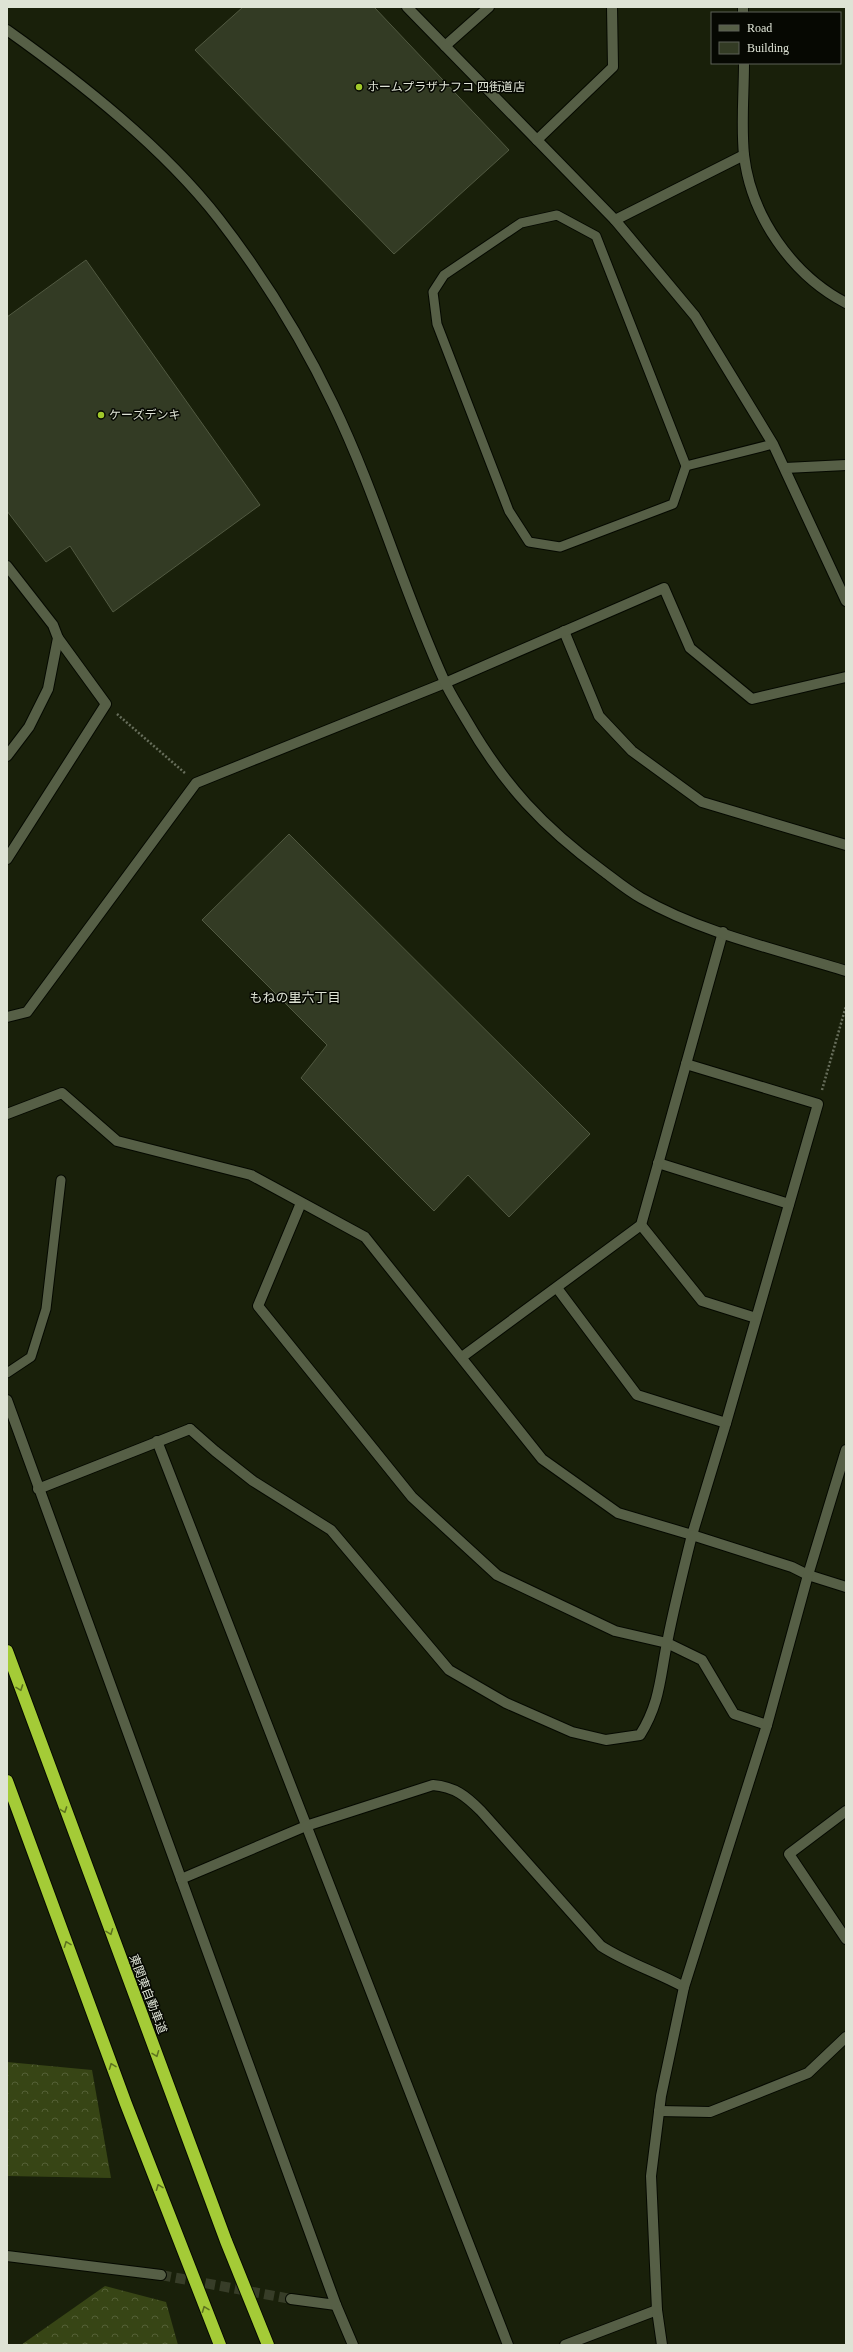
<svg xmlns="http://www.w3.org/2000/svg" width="853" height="2352" font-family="'Times New Roman','Noto Sans JP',serif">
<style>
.forest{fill:url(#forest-crowns)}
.building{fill:#333b24;stroke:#515941}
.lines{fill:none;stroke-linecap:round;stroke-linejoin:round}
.minor-tunnel{stroke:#373d28;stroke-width:10;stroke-dasharray:10 5;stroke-linecap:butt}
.service-casing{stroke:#050900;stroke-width:11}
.minor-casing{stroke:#050900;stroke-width:12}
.tertiary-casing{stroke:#050900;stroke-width:12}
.motorway-casing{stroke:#050900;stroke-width:14}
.path{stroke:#676e5b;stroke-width:2.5;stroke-dasharray:2 2;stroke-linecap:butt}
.service{stroke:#565f46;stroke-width:9}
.minor{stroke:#565f46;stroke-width:10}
.tertiary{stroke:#565f46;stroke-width:10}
.motorway{stroke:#a4cb37;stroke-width:12}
.oneway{stroke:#5d731f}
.poi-dot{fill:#a1c92a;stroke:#060802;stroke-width:1.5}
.labels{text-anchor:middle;stroke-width:3;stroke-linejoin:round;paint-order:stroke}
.poi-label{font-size:12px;fill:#dee3d5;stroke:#060802;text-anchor:start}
.street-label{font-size:12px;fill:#dee3d5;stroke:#060802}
.neighbourhood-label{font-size:13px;fill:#dee3d5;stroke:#060802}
</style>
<defs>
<pattern id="forest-crowns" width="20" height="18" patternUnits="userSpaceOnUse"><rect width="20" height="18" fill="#374515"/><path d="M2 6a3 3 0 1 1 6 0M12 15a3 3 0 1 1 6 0" fill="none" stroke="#546036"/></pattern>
</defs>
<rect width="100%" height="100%" fill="#19200a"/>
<g class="forest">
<polygon points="7,2062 92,2070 111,2178 7,2176"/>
<polygon points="105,2286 166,2302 178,2345 21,2345"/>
</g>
<g class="building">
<polygon points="243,7 374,7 509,150 394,254 195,50"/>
<polygon points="86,260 260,505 113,612 70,546 46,562 7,511 7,317"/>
<polygon points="289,834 590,1134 509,1217 468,1175 434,1211 301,1078 327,1045 202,920"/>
</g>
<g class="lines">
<polyline class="minor-tunnel" points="161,2275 291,2299"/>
<defs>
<g id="service">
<polygon points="557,215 596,236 686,466 673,504 560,547 529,542 509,511 437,324 433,292 444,275 521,223"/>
<polyline points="686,466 773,444"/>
<polyline points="7,1373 31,1357 46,1309 61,1180"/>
</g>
<g id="minor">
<polyline points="407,7 615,220 695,316 773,444 846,601"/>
<polyline points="743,7 743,13"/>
<polyline points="445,46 489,7"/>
<path d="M 744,63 C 744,93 741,125 744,155 C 751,216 792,275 846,303"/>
<polyline points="537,140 613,67 612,7"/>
<polyline points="615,220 744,155"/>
<polyline points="785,468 846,465"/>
<polyline points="7,566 53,625 58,638 48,689 29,727 7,756"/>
<polyline points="564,631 599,716 632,751 702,802 846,845"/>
<polyline points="7,859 106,704 58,638"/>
<polyline points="7,1017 27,1012 196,783 445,683 664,588 690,648 752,699 846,677"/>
<polyline points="7,1114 62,1093 117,1141 251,1175 365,1237 542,1459 618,1513 692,1535 726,1423"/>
<polyline points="658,1163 789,1204"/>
<polyline points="301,1203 258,1306 412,1497 497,1575 615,1631 667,1643 702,1660 734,1714 767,1725"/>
<polyline points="641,1225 702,1301 756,1318"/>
<polyline points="557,1288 637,1395 726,1423 818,1104 686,1064"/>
<polyline points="462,1357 641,1225 723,932"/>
<path d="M 190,1429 L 215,1451 L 253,1481 L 331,1530 L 449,1670 L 506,1703 L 572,1732 L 606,1740 L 640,1735 C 660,1703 660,1678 667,1643 C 674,1607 683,1571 692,1535 L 792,1567 L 808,1575 L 846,1587"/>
<polyline points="846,1811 789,1854 846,1939"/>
<polyline points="659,2111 710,2112 808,2073 846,2037"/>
<polyline points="7,2256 161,2275"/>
<polyline points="291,2299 336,2305"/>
</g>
<g id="tertiary">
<path d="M 7,30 C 80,82 163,147 219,219 C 263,276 302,339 333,404 C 376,493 403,590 444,680 C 450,694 459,707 467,721 C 504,785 543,827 603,871 C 615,880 627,890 641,898 C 702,933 779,950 846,971"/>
<polyline points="7,1400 336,2305 353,2345"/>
<polyline points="157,1441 508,2345"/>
<polyline points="38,1489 190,1429"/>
<path d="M 181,1879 L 306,1826 L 433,1785 C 455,1787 466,1796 481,1811 L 601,1946 C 627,1963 657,1972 684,1987"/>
<polyline points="565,2345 657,2310"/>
<polyline points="662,2345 657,2310 651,2176 661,2096 684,1987 767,1725 808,1575 846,1450"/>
</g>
<g id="motorway">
<polyline points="7,1651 226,2241 268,2345"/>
<polyline points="7,1781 126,2104 220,2345"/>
</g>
</defs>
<use href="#service" class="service-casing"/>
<use href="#minor" class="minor-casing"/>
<use href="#tertiary" class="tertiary-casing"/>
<use href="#motorway" class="motorway-casing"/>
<g class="path">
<polyline points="117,714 186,774"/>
<polyline points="822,1090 846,1006"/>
</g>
<use href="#service" class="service"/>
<use href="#minor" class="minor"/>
<use href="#tertiary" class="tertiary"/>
<use href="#motorway" class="motorway"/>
</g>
<defs><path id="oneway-chevron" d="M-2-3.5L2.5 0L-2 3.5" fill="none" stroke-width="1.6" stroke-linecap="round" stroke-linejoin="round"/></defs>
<g class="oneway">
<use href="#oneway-chevron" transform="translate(20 1688) rotate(70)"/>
<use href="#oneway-chevron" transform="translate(64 1810) rotate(70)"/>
<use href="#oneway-chevron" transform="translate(110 1932) rotate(69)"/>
<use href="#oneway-chevron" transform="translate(67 1944) rotate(-111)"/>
<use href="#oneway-chevron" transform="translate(156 2054) rotate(69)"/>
<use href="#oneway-chevron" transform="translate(112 2066) rotate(-111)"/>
<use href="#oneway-chevron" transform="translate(159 2187) rotate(-111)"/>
<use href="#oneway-chevron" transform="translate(205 2309) rotate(-111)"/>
</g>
<g class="poi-dot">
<circle cx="359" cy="87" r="4"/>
<circle cx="101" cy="415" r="4"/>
</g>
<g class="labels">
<g class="poi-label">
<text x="367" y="91">ホームプラザナフコ 四街道店</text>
<text x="109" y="419">ケーズデンキ</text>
</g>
<g class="street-label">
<text transform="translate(148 1994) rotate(69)" y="4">東関東自動車道</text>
</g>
<g class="neighbourhood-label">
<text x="295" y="1002">もねの里六丁目</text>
</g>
</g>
<rect width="853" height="2352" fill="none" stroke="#dee3d5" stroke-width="16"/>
<rect x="711" y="12" width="130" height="52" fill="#060802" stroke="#5c6056"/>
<rect x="719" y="25" width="20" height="6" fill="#565f46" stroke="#5c6056"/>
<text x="747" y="32" font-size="12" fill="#dee3d5">Road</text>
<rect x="719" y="42" width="20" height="12" fill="#333b24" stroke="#5c6056"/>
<text x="747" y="52" font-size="12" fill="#dee3d5">Building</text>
</svg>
